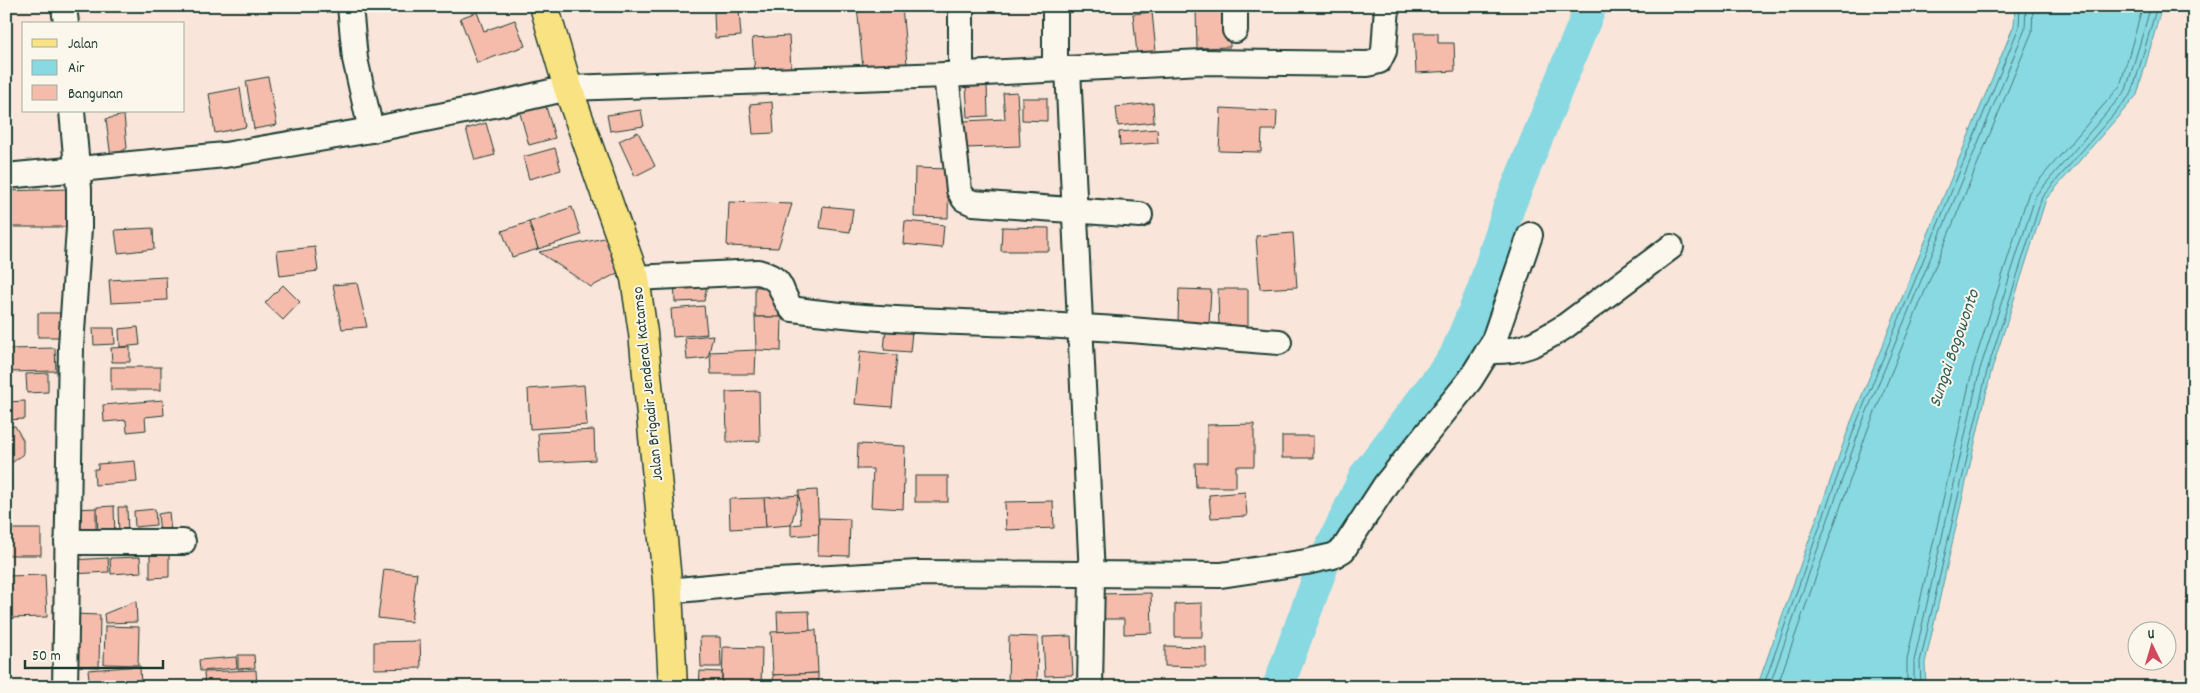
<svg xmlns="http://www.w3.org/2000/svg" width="2200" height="693" font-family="Dekko,sans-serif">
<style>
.water{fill:#88d9e2;stroke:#5e9b9c}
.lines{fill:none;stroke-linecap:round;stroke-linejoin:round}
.shore{stroke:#497b7a;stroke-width:1}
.river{stroke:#88d9e2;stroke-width:32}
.building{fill:#f5bcac;stroke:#1f3d34}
.minor-casing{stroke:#1f3d34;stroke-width:28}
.major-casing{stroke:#1f3d34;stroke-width:31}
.minor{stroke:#fbf7ec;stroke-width:24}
.major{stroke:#f8e281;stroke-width:28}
.labels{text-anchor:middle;stroke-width:4;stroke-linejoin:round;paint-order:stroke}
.street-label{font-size:16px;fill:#1f3d34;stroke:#fbf7ec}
.water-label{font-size:18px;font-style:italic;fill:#345c57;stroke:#fbf7ec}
</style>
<rect width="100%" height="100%" fill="#f9e5d9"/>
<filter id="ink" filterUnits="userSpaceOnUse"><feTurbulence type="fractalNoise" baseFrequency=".02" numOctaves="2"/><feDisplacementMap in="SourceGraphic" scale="10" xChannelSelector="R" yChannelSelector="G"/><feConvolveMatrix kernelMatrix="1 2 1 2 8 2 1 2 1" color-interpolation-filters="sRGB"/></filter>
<g filter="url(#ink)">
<polygon class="water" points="2015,6 2162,6 2137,95 2046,199 1991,372 1925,663 1926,687 1757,687 1851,422 2014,25"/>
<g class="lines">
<g class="shore">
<polyline points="1763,687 1856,424 2019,27 2020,6"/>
<polyline points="1769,687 1861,426 2025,29 2026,6"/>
<polyline points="1777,687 1868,429 2032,32 2033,6"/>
<polyline points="1907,687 1907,659 1973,367 2029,192 2120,86 2143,6"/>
<polyline points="1914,687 1914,661 1980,369 2036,195 2126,90 2151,6"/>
<polyline points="1921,687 1920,662 1987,371 2042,197 2132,93 2157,6"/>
</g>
<polyline class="river" points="1278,687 1324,562 1366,474 1454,358 1482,292 1509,207 1591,6"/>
</g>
<g class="building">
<polygon points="107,6 153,6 153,7 107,9"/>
<polygon points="857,6 902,6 907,64 863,68"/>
<polygon points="1229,8 1230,47 1197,48 1196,9"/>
<polygon points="739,10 741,36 715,38 714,12"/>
<polygon points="477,12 484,31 515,20 525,46 477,63 460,18"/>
<polygon points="1152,12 1156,52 1137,54 1133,14"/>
<polygon points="1414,33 1438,33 1438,43 1454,43 1455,71 1416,73"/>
<polygon points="789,36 791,69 755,72 752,38"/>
<polygon points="268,77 277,125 254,129 246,81"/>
<polygon points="987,85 988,116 968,117 966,86"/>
<polygon points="240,88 246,127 215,133 209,94"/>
<polygon points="1017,92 1020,146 966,148 964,121 1005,119 1003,93"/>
<polygon points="1022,98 1047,98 1047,121 1022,120"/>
<polygon points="772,102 774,133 753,134 750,104"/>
<polygon points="545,103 555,138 529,145 519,110"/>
<polygon points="1153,103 1154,122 1118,126 1116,107"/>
<polygon points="1221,108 1277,111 1276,130 1262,130 1261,152 1219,151"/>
<polygon points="641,110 644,126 610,131 607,115"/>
<polygon points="124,115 127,148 111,158 106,119"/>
<polygon points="486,123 495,155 475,160 466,129"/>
<polygon points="1157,129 1158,143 1120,146 1119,132"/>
<polygon points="638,132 655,166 635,176 619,141"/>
<polygon points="555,148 561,170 529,179 523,157"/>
<polygon points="915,168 949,169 948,218 914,217"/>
<polygon points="67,189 68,227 6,227 6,191"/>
<polygon points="729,202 792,204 778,248 727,246"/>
<polygon points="823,206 853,209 850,232 820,228"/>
<polygon points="572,207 581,235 538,249 529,222"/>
<polygon points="905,221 944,225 942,248 903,244"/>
<polygon points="529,222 538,249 512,257 502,231"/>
<polygon points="1002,227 1049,228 1049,251 1001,251"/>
<polygon points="153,228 154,249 118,253 115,230"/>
<polygon points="1293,233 1297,287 1260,289 1256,236"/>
<polygon points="604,238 625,269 591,287 539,252"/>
<polygon points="315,247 318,271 280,276 277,251"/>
<polygon points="709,275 704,301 675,302 674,277"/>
<polygon points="166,277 167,300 111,303 109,280"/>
<polygon points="357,283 367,327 342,329 333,285"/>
<polygon points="283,285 300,302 283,320 265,303"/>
<polygon points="781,286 782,317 755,317 755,287"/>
<polygon points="1179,289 1211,290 1209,323 1178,321"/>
<polygon points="1218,289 1248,289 1248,327 1219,328"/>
<polygon points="704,306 707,334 673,337 671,309"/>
<rect x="38" y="313" width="28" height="24"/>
<polygon points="755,317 782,317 781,351 756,350"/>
<polygon points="138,327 140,345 120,347 119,329"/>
<polygon points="93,328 114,328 115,344 94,345"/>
<polygon points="886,329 912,331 910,352 884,350"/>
<polygon points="713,335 708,358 687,360 685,338"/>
<polygon points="6,336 8,336 8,349 55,348 56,371 6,372"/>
<polygon points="130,347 130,362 112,362 111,348"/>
<polygon points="756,350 755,374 711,374 710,352"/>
<polygon points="860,351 897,355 892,407 855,404"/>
<rect x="111" y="367" width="50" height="23"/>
<polygon points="48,373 48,392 27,393 26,374"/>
<polygon points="584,385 587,425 530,429 528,389"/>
<polygon points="759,391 760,441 727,442 726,392"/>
<polygon points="163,400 164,415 145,417 146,430 127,432 126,420 104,422 103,405"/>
<polygon points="25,401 25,419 6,420 6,402"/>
<polygon points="1254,424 1254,466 1236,466 1236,487 1196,487 1195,463 1207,463 1207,425"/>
<polygon points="15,426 23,440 23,454 13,462 6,463 6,427"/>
<polygon points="594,430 595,460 540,463 538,433"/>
<rect x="1282" y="436" width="31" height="22"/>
<polygon points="858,444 905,446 903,509 871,507 873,469 857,469"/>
<polygon points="135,461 137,482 95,485 94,469 98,469 98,464"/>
<polygon points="6,474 11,474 10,509 6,510"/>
<rect x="915" y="476" width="33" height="26"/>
<polygon points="817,490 819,534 791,536 791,525 801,524 799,491"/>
<polygon points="1245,492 1247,516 1211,518 1209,495"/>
<polygon points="799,495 791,525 766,527 764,498"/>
<polygon points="764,498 766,527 730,529 729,499"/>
<polygon points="1053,501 1054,528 1006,530 1005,502"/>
<polygon points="114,506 115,539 98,540 97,507"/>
<polygon points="118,507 127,507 128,535 119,536"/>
<polygon points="96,508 96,533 77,533 76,509"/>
<polygon points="155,509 156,525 135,527 134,511"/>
<polygon points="169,512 171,532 160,533 158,514"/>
<polygon points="819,518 850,519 849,556 818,555"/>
<rect x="6" y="529" width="35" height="26"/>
<polygon points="150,554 169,554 169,577 150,578"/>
<polygon points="140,557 141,572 111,574 110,558"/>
<polygon points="108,558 109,572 72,574 71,560"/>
<polygon points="384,569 417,573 411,622 378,618"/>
<polygon points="45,575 47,617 6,618 6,576"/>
<polygon points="1151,593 1152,633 1124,634 1124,619 1097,619 1097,594"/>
<polygon points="136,601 137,622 105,623 104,614"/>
<polygon points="1202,603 1202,637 1175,637 1175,604"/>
<polygon points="809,611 810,631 778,633 777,612"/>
<polygon points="73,614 100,615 99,667 72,666"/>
<polygon points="105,626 139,627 138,665 104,664"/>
<polygon points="816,630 818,673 773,675 771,632"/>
<polygon points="1009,636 1038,637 1037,687 1008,687"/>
<polygon points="1071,636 1073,675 1045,676 1043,637"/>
<polygon points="700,637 720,637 721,667 701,667"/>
<polygon points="420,641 421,668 374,669 374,642"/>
<polygon points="1165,646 1206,647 1206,667 1165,666"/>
<polygon points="723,647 762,648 761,687 722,687"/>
<polygon points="238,655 254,655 255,668 238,669"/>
<polygon points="236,657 237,668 200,671 199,660"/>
<polygon points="140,666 141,687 90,687 88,670"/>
<polygon points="256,670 257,687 205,687 204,672"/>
<polygon points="700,671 722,672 721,687 699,687"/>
<polygon points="818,673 818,687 774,687 773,675"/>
</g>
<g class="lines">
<defs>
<g id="minor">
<polyline points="64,6 66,24"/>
<polyline points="350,6 355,59 371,130"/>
<polyline points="1235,6 1235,30"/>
<polyline points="1055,69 1055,6"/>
<polyline points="1068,69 1092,576 1090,687"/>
<polyline points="961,74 961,6"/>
<polyline points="946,75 959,190 964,199 973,203 1140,215"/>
<polyline points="6,176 225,155 371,130 503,103 568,88 946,75 1202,62 1368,64 1379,61 1384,51 1387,6"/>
<path d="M 635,278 L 758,272 C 787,280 777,290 792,309 C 887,323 984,321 1079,327 C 1146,330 1212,337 1279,342"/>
<path d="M 1488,351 C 1522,352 1535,345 1564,327 L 1671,247"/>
<polyline points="67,542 183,542"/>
<polyline points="668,591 761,582 918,573 1221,575 1306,562 1333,556 1343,550 1386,484 1470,380 1493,343 1530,235"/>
<polyline points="65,687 71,346 79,228 79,189 72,111"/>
</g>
<polyline id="major" points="544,6 568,88 635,278 643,333 668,591 673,687"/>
</defs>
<use href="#minor" class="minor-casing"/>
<use href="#major" class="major-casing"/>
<use href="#minor" class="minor"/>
<use href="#major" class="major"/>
</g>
</g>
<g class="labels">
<g class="street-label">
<text transform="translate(646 384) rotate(-96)" y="6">Jalan Brigadir Jenderal Katamso</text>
</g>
<g class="water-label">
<text transform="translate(1953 348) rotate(-71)" y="6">Sungai Bogowonto</text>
</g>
</g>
<rect width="2200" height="693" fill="none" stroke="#fbf7ec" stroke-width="25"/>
<rect x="12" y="12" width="2175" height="668" fill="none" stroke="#1f3d34" stroke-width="2" filter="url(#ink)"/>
<rect x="22" y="22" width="162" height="90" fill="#fbf7ec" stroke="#a3ada2"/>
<rect x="32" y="39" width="25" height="8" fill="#f8e281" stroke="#a3ada2"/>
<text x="68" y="48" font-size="15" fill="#1f3d34">Jalan</text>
<rect x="32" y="60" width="25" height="15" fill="#88d9e2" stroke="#a3ada2"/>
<text x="68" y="72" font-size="15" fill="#1f3d34">Air</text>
<rect x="32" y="85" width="25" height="15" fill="#f5bcac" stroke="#a3ada2"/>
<text x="68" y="98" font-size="15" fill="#1f3d34">Bangunan</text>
<g transform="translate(2152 646) rotate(355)"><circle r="24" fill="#fbf7ec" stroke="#a3ada2"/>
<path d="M0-4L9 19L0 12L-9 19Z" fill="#d1495b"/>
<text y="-8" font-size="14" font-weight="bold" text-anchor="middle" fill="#1f3d34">U</text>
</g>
<path d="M25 660v8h138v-8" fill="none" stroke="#1f3d34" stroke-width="2.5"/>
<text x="32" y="660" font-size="15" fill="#1f3d34" stroke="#fbf7ec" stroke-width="4" paint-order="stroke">50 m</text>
</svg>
